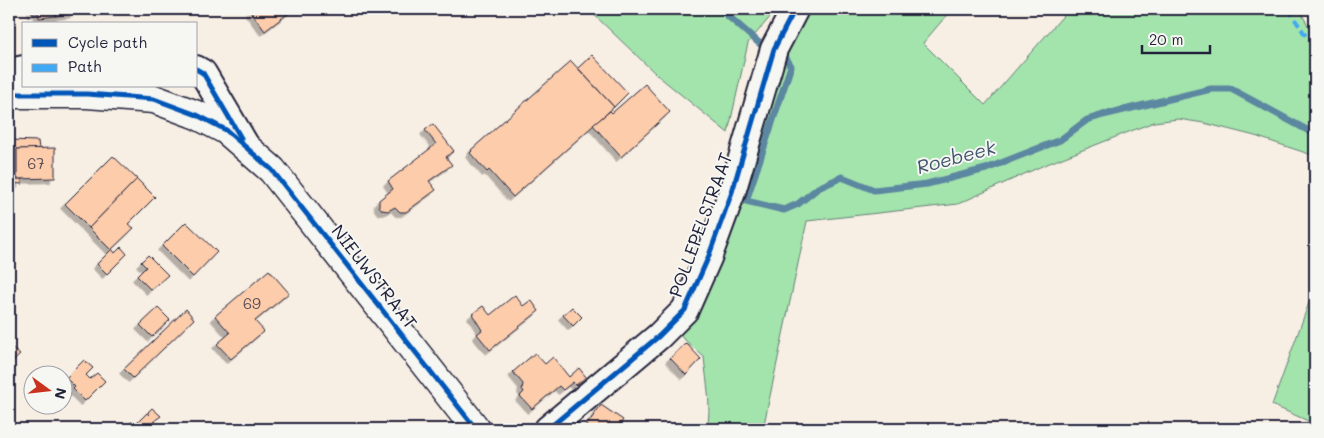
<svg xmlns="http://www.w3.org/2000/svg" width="1324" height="438" font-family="Mali,sans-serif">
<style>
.green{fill:#a3e3ac;stroke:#628274}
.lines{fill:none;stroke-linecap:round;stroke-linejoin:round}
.stream{stroke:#5c87a0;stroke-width:7}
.building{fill:#fcccab;stroke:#22223b;filter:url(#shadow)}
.minor-casing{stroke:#22223b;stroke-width:30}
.tertiary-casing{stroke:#22223b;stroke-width:31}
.minor{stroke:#f6f6f2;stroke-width:26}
.tertiary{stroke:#f6f6f2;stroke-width:28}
.quiet{stroke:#3fa9f5;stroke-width:4;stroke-dasharray:8 4;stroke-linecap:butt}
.cycleway-casing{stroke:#f6f6f2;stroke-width:8}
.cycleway{stroke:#0057b8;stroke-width:5}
.labels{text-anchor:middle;stroke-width:4;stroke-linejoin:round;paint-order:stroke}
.number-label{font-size:15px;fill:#584c57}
.street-label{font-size:18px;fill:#22223b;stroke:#f6f6f2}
.water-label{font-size:19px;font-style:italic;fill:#3f546e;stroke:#f6f6f2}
</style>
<defs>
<filter id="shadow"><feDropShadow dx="-4.5" dy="4.5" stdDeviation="0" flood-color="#0004"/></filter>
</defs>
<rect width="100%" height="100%" fill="#f7eee4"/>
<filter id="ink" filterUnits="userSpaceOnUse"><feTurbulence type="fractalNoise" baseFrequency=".02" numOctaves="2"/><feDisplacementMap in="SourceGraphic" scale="10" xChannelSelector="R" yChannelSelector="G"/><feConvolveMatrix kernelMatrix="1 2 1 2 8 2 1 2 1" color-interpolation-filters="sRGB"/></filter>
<g filter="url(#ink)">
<g class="green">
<polygon points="588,9 777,9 748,43 728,133 657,75"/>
<path d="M 807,9 L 952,9 L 923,43 L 985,105 L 1069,9 L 1299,9 L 1315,38 L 1315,156 L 1255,136 L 1204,123 L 1178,119 L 1154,122 L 1042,166 L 958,204 L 807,221 L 763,429 L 707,429 C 712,406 706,380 704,357 L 677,333 L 786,43 Z"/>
<polygon points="1315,286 1315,424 1272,405"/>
</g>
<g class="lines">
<g class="stream">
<polyline points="720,9 766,49"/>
<polyline points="785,57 791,66 746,201 784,210 798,204 818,188 842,177 874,190 927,184 986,169 1060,140 1087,120 1103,115 1211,89 1231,89 1309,131 1315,132"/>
</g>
</g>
<g class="building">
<polygon points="32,9 55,9 56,16 39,18 38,12 32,13"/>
<polygon points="55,9 74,9 75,13 56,16"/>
<polygon points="251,9 294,9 265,31 250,11"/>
<polygon points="592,55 628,93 614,107 578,68"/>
<polygon points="571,61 614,107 513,197 489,170 487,172 470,153 472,151 471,150"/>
<polygon points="645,84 670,112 621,157 593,125 610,111 612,113"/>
<polygon points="433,124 454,151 446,157 452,165 429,181 436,190 406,212 400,212 395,207 388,211 382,210 379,206 379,200 393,189 388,181 436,144 425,130"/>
<polygon points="9,140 38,141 39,149 17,149 17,179 22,179 22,184 9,183"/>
<polygon points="55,148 55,178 17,179 17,149"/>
<polygon points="113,156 137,179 89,228 65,204"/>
<polygon points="137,179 155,197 128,224 134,228 112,249 115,253 121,247 127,254 107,274 97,264 111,250 89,228"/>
<polygon points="186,222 217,252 193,277 162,246"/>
<polygon points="148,255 168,275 151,290 137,276 146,267 141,262"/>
<polygon points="269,270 289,293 255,321 264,331 231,359 217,344 230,333 215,316"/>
<polygon points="515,295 523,306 531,300 539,311 490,350 477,334 482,330 472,314 483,306 490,315"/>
<polygon points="572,307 582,317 573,326 563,315"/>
<polygon points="158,308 170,320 152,337 140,325"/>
<polygon points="186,309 194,319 133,378 124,369"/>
<polygon points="686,343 701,359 686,375 670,358"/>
<polygon points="9,345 20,355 10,364 9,363"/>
<polygon points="535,353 545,364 553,357 569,377 579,368 586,377 576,385 573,382 563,390 559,386 532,409 520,396 524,392 522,389 523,384 513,372"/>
<polygon points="84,360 93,368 86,375 90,379 97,373 105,381 85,401 73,389 75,387 66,378"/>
<polygon points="601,405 623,420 617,429 584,429"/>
<polygon points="152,408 161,416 154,421 161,429 128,429 131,422 143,428 138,422 147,413 149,415 150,414 148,412"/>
</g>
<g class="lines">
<defs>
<g id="minor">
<polyline points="196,69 203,73 246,146"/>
<polyline points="9,72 24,69"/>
<polyline points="548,429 659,336 685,310 708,258 732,192 774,49 795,9"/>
</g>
<polyline id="tertiary" points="9,94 87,94 154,99 197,115 226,130 272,170 476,429"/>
</defs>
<use href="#minor" class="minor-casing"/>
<use href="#tertiary" class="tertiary-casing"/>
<use href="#minor" class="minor"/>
<use href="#tertiary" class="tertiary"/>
<polyline class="quiet" points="1288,9 1306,36 1315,42"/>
<defs>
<g id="cycleway">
<polyline points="196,69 203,73 241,138"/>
<polyline points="9,94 87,94 154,99 197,115 226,130 272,170 476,429"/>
<polyline points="548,429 659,336 685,310 708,258 732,192 774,49 795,9"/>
</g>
</defs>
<use href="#cycleway" class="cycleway-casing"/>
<use href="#cycleway" class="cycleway"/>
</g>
</g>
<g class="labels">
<g class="number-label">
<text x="36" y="169">67</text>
<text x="252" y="309">69</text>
</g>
<g class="street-label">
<text transform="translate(701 225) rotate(-70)" y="6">POLLEPELSTRAAT</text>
<text transform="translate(374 277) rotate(52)" y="6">NIEUWSTRAAT</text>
</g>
<g class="water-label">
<text transform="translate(956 157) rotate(-15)" y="7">Roebeek</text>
</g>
</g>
<rect width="1324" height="438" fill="none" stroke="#f6f6f2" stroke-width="30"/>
<rect x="15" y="15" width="1294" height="408" fill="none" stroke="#22223b" stroke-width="2" filter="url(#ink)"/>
<rect x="22" y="22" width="175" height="65" fill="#f6f6f2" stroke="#a1a1a9"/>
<rect x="32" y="39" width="25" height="8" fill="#0057b8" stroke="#a1a1a9"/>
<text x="68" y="48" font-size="15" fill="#22223b">Cycle path</text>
<rect x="32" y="64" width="25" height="8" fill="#3fa9f5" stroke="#a1a1a9"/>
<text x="68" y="72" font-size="15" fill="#22223b">Path</text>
<g transform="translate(48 390) rotate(105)"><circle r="24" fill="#f6f6f2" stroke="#a1a1a9"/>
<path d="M0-4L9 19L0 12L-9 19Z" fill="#c8321e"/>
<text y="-8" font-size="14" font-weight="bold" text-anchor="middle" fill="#22223b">N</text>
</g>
<path d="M1142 45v8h68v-8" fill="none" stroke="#22223b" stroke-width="2.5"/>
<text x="1149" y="45" font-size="15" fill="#22223b" stroke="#f6f6f2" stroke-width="4" paint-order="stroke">20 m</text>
</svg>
